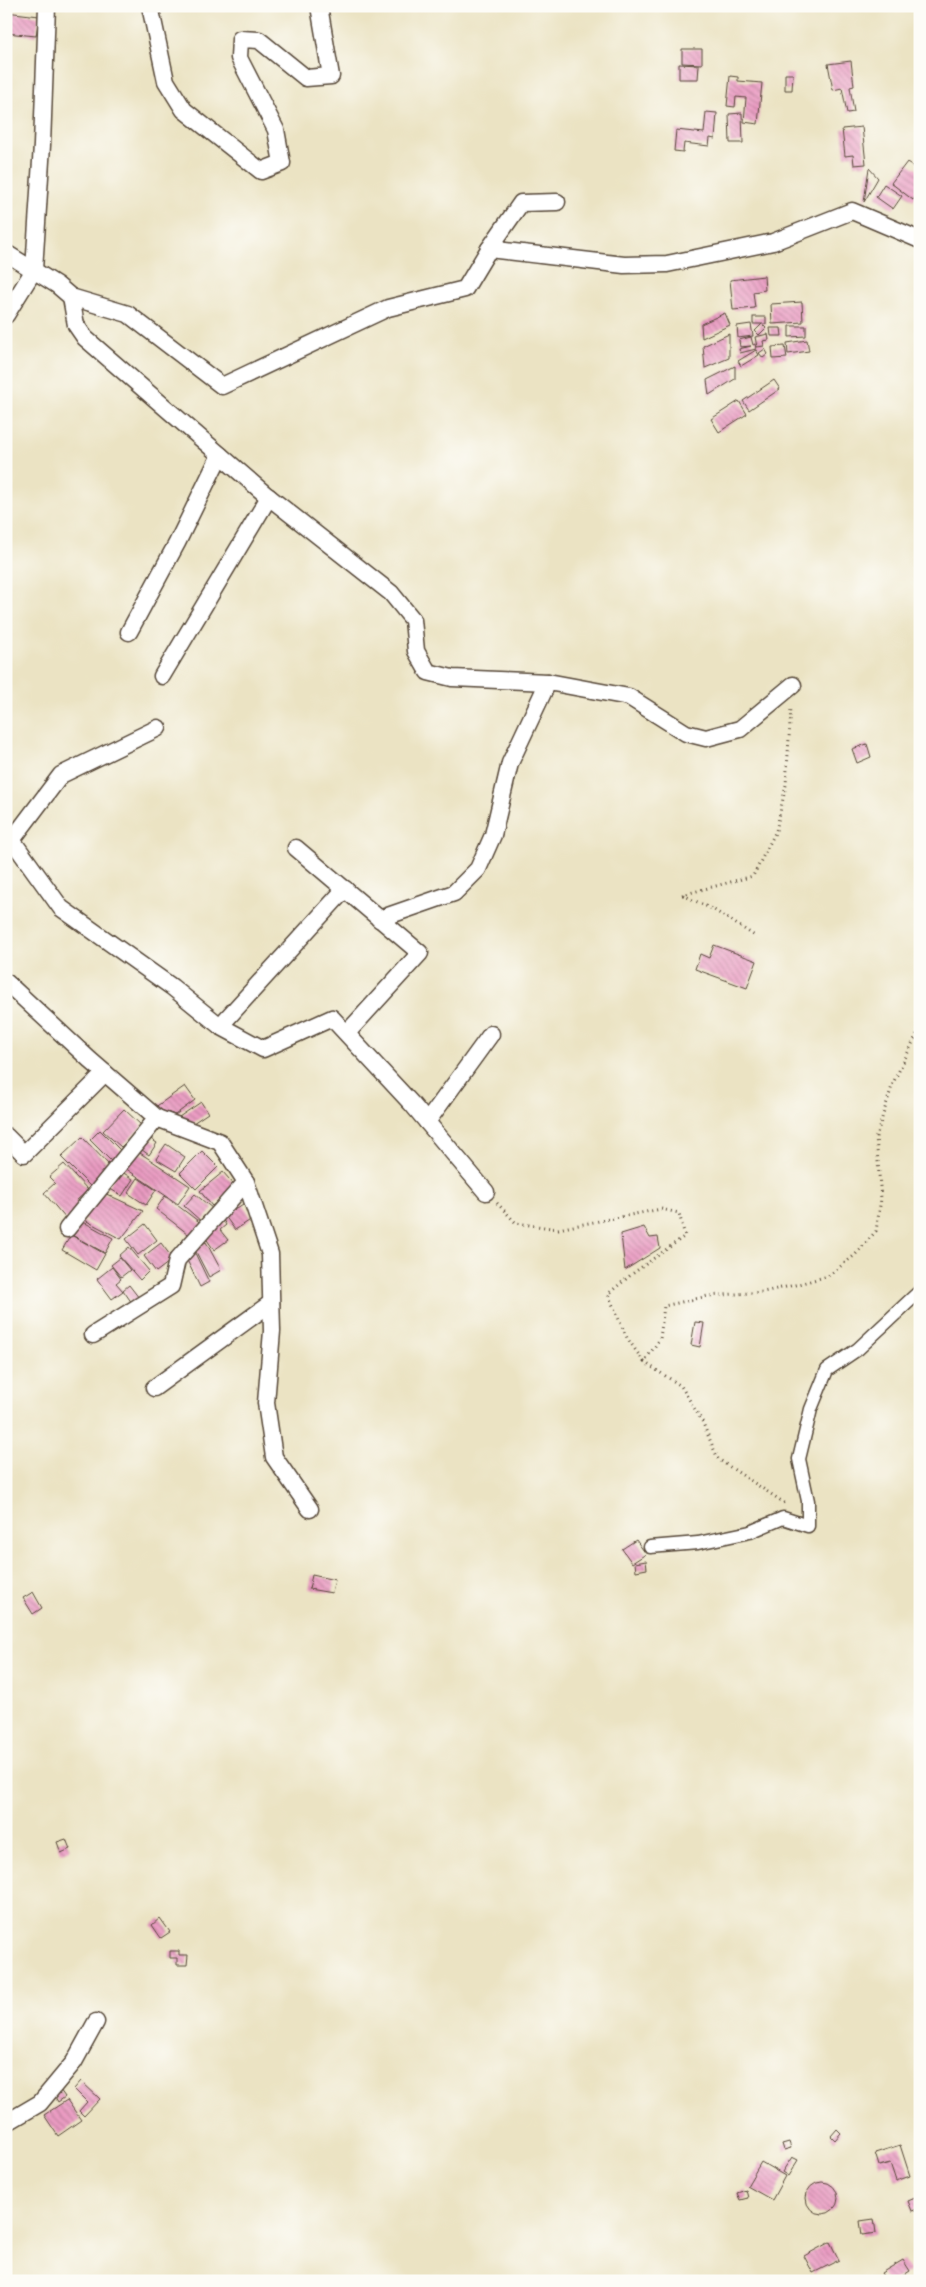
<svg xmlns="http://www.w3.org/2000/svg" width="926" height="2287" font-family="Itim,sans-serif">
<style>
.building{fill:url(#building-back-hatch)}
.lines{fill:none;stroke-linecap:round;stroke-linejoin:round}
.pedestrian-casing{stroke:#554637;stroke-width:15}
.minor-casing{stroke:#554637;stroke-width:19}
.path{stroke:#554637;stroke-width:3;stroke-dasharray:1 4;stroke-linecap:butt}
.pedestrian{stroke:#fff;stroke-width:12}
.minor{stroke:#fff;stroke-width:16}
</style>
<defs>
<pattern id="building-back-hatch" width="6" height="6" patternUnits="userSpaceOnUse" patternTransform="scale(1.25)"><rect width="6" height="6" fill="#ea9bc2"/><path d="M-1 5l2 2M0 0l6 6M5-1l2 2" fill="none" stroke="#bf7f9d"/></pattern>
</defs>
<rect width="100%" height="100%" fill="#fdfcf7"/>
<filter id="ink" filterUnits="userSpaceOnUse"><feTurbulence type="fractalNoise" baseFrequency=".02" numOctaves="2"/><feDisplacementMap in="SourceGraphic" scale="10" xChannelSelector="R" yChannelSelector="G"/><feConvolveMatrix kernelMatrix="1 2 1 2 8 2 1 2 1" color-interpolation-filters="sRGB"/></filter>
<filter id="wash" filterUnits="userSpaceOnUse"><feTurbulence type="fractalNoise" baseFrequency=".0096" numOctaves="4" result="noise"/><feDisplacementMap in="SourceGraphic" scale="20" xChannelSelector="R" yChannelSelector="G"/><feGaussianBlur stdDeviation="1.12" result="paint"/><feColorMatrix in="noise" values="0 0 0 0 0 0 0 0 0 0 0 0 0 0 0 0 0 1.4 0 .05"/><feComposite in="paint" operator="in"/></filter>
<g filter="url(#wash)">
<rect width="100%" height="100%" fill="#ebe3c3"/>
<g id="blocks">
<g class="building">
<polygon points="6,12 39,16 36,36 6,33"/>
<polygon points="682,49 702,49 702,64 682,63"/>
<polygon points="851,61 854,86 850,87 854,112 847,113 842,88 833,90 828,64"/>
<polygon points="679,64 699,65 698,79 679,79"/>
<polygon points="785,74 793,74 792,90 785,90"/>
<polygon points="730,76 738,77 738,81 762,83 758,124 744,122 746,98 736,97 735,107 727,106"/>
<polygon points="706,112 717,113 715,139 710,138 709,146 684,143 683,152 674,151 676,130 704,133"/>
<polygon points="742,113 743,143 730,143 729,114"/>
<polygon points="862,127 866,164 854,165 853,155 845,156 842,129"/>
<polygon points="907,162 920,171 920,192 913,200 891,183"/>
<polygon points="869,168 878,178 864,202"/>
<polygon points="884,184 902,196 893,209 876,197"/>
<polygon points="764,276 765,290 753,292 755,308 733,310 730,280"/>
<polygon points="802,302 803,322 772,324 771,304"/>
<polygon points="725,313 730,325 702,338 701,324"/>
<rect x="753" y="317" width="13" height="7"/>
<polygon points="751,324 753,336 738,338 737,326"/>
<polygon points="762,324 766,328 759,335 755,331"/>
<polygon points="789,326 806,326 806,336 789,337"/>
<polygon points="770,328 781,328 782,336 771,336"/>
<polygon points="729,334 729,358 705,368 703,346"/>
<polygon points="768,334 769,340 763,341 764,346 757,347 755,337"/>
<polygon points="751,337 753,345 755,344 756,349 740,353 739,349 751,346 740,347 739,340"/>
<polygon points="807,340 809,351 788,354 787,343"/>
<polygon points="785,346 787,358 773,359 772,347"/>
<polygon points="765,349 768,354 763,358 759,353"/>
<polygon points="756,350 759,355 741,366 738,361"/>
<polygon points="735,366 735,379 709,395 707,380"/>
<polygon points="774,380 780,389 749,410 743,401"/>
<polygon points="739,401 747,414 719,432 711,419"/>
<polygon points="867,744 871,757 857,763 852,749"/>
<polygon points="714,945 757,961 747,988 695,969 700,954 709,958"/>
<polygon points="185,1086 195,1100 175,1115 154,1108"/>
<polygon points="201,1102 208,1113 193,1123 179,1117"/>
<polygon points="124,1109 142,1126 121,1147 103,1131"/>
<polygon points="100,1130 122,1152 112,1162 90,1140"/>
<polygon points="146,1136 157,1143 149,1155 138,1147"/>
<polygon points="82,1137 111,1167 91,1187 61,1157"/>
<polygon points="166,1144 185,1157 176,1171 156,1159"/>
<polygon points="134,1149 190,1186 178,1204 122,1166"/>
<polygon points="202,1151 218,1167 196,1189 180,1173"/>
<polygon points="64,1164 88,1190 76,1201 81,1208 67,1220 44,1193 55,1183 49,1177"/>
<polygon points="119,1170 133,1179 122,1196 107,1187"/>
<polygon points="223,1172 236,1187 212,1206 200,1191"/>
<polygon points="138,1178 156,1190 146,1205 128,1193"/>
<polygon points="102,1192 143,1211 121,1239 81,1218"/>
<polygon points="195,1194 213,1209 202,1222 184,1206"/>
<polygon points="165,1196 202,1224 192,1237 156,1209"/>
<polygon points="243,1204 252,1219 235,1230 225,1216"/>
<polygon points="78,1219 113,1238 105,1253 70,1234"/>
<polygon points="223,1220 226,1225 220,1230 228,1240 214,1250 203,1234"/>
<polygon points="145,1224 157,1240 138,1255 126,1239"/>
<polygon points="644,1227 650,1238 658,1237 660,1248 625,1270 621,1234"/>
<polygon points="71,1235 105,1254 96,1270 62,1250"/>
<polygon points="206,1242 221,1270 209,1277 194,1248"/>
<polygon points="161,1243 173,1259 156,1272 144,1256"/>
<polygon points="129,1247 149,1271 140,1280 119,1256"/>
<polygon points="194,1251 209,1282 200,1287 185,1256"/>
<polygon points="120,1258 130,1270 121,1277 111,1265"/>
<polygon points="112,1267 121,1279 116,1283 123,1291 112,1299 97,1279"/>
<polygon points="129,1285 139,1298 132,1303 123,1290"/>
<polygon points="695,1322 704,1323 700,1347 691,1345"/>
<polygon points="636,1540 646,1554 632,1563 622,1549"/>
<polygon points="646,1561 647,1569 636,1571 635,1563"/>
<polygon points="312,1575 335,1580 332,1593 309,1589"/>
<polygon points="33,1592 42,1608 33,1614 23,1598"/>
<polygon points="66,1839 70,1849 61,1853 57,1842"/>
<polygon points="160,1918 170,1932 161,1938 152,1925"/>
<polygon points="170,1951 179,1951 179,1955 188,1955 187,1965 177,1965 177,1958 170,1958"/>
<polygon points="81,2081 100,2099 84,2116 79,2111 87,2102 74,2089"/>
<polygon points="60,2090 65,2097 58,2102 54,2095"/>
<polygon points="67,2100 81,2120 58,2136 44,2115"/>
<polygon points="837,2129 841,2133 835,2140 831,2136"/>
<polygon points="789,2142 791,2148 784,2150 782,2144"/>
<polygon points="900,2145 910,2176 896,2181 890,2163 879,2166 875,2153"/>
<polygon points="792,2157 798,2160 788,2176 782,2172"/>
<polygon points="761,2162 785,2176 772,2200 747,2186"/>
<circle cx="822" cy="2198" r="16"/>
<polygon points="746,2190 748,2198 740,2200 737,2193"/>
<polygon points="920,2196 920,2208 912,2211 908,2201"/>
<polygon points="874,2219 876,2233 862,2235 860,2221"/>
<polygon points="830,2242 839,2260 813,2273 804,2256"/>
<polygon points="903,2260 910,2271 894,2281 886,2281 881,2273"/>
</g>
</g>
</g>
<g filter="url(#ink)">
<use href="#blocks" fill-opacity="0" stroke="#554637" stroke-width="1"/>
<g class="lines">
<defs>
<polyline id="pedestrian" points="650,1547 698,1543 750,1532 783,1518 808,1526 808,1501 799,1459 811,1409 827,1370 858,1349 920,1291"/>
<g id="minor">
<polyline points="150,6 166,81 184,110 261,171 282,163 276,130 239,58 240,39 259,40 306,78 331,76 319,6"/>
<polyline points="489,249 521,203 557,202"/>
<polyline points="6,253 57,285 71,297 76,325 85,338 265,494 391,593 413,620 416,651 428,672 452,678 548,682 629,697 686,733 706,738 740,729 793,685"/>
<polyline points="71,297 128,314 222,386 388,308 465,289 489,249 624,265 667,264 773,242 852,211 920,240"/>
<polyline points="6,315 34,270 42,145 47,6"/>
<polyline points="129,632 177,543 220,455"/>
<polyline points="162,676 269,497"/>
<polyline points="12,840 61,775 158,728"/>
<polyline points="6,841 12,840 61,908 172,987 220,1026 263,1049 332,1018 411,1103 486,1192"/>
<polyline points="296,848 420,953 347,1033"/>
<polyline points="379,919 454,893 478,869 493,835 510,763 548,682"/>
<polyline points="6,982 90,1060 157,1118 220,1142 246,1182 270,1254 272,1331 266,1403 274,1457 310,1509"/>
<polyline points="220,1026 345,889"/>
<polyline points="427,1122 491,1034"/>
<polyline points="6,1136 24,1154 105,1073"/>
<polyline points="67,1229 157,1118"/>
<polyline points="93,1335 171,1286 177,1260 246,1182"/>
<polyline points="154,1388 271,1303"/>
<polyline points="6,2123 40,2103 74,2062 96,2022"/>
</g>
</defs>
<use href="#pedestrian" class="pedestrian-casing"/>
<use href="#minor" class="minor-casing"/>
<g class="path">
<polyline points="682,895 753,876 776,831 786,785 791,707"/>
<polyline points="683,895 714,910 755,936"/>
<polyline points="497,1203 516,1223 558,1229 661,1209 679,1213 685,1236 632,1274 608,1294 627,1338 644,1362 660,1339 664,1306 708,1296 763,1292 795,1285 828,1276 855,1255 876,1231 881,1199 876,1137 893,1083 920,1028"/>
<polyline points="644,1362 681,1386 702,1421 718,1459 786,1504"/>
</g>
<use href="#pedestrian" class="pedestrian"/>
<use href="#minor" class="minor"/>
</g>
</g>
<rect width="926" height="2287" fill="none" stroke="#fdfcf7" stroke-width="25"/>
</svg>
